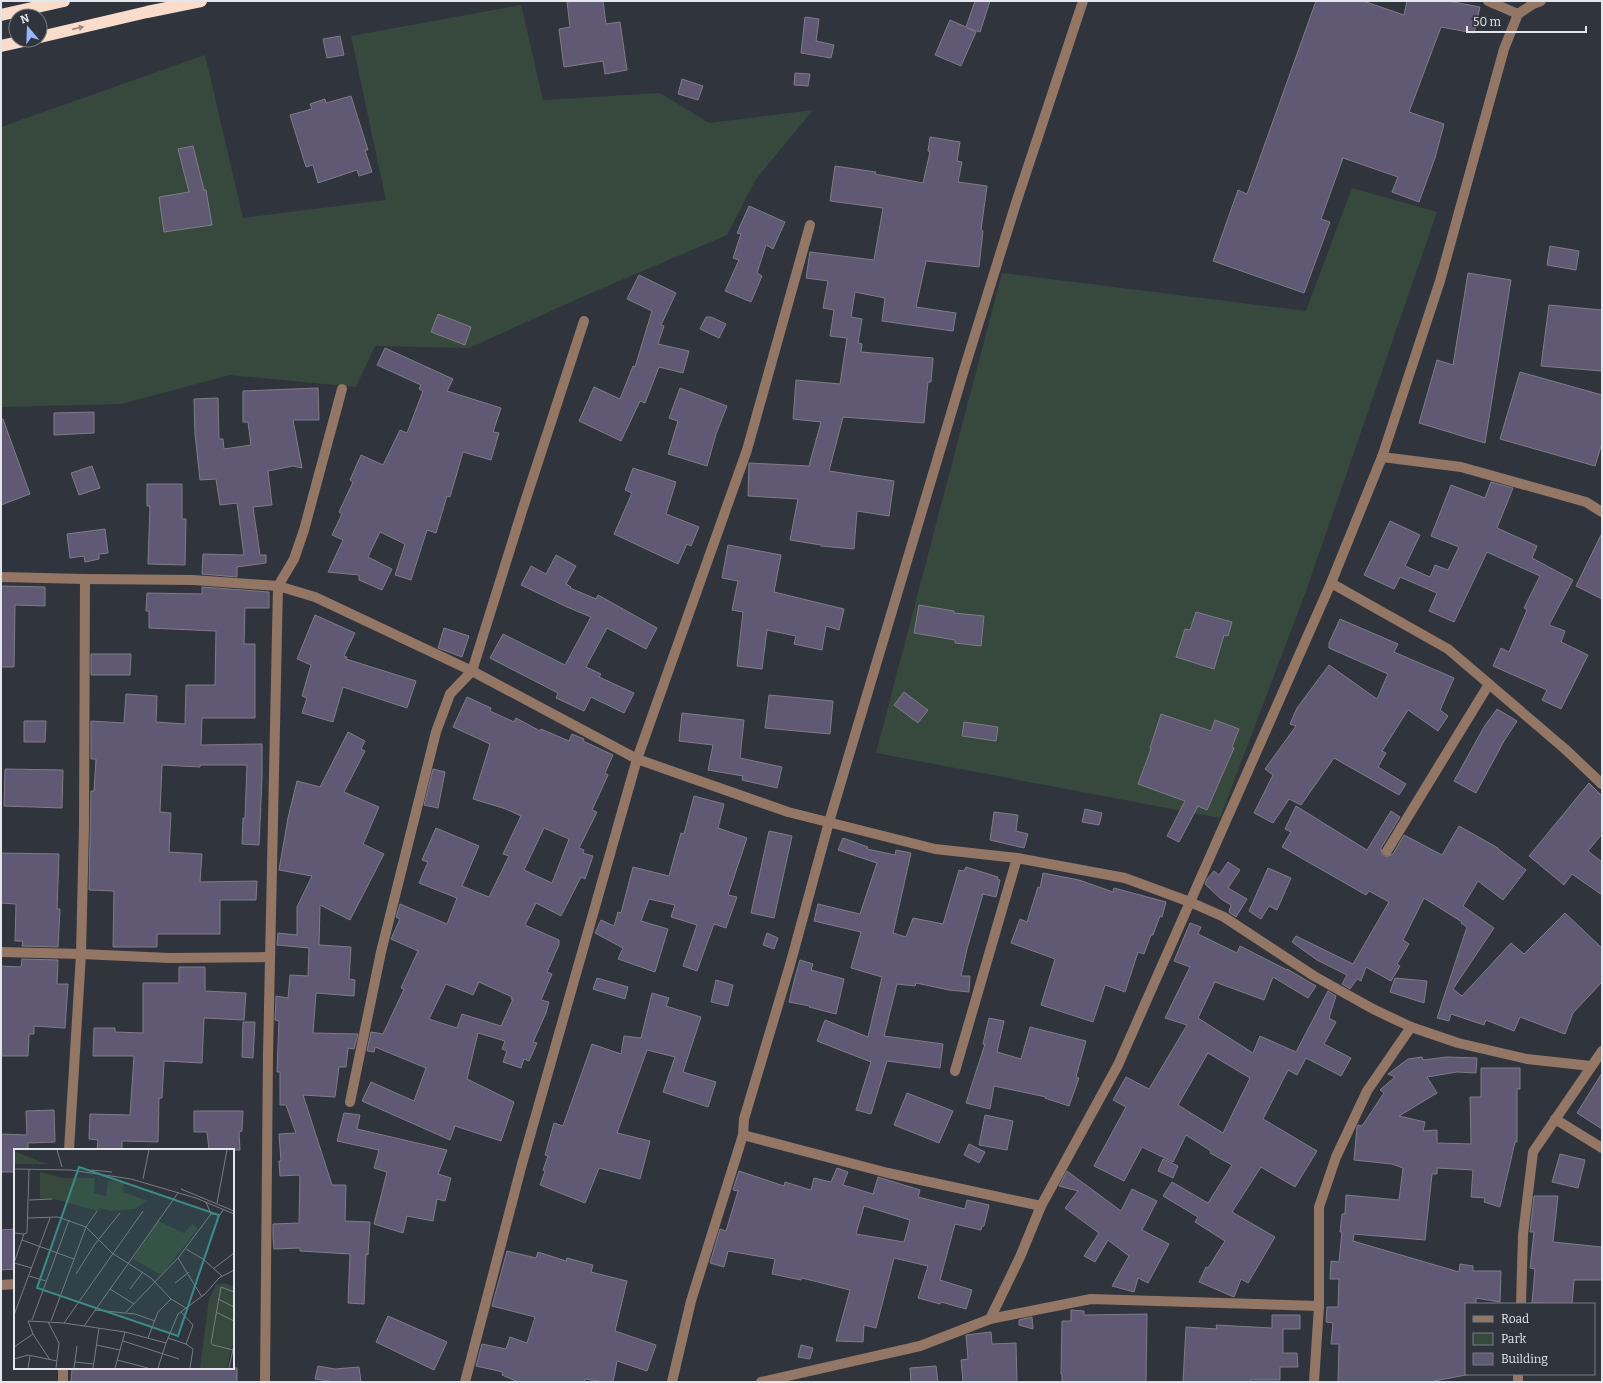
<svg xmlns="http://www.w3.org/2000/svg" width="1603" height="1383" font-family="Bitter,serif">
<style>
.green{fill:#37493c}
.building{fill:#605973;stroke:#7e7c86;fill-rule:evenodd}
.lines{fill:none;stroke-linecap:round;stroke-linejoin:round}
.minor{stroke:#947665;stroke-width:10}
.highway{stroke:#fadccb;stroke-width:12}
.oneway{fill:#958884}
.inset-road{fill:none;stroke:#787c83;stroke-width:1}
.view{fill:#398d87;fill-opacity:0.15;stroke:#398d87;stroke-width:2}
.inset-edge{fill:none;stroke:#e3e7ec;stroke-width:2}
</style>
<rect width="100%" height="100%" fill="#30353d"/>
<g class="green">
<polygon points="521,5 543,100 660,93 709,123 813,110 756,179 727,235 584,296 469,348 375,346 356,387 230,375 121,404 1,407 1,127 205,55 243,218 386,200 351,36"/>
<polygon points="1352,188 1437,212 1306,591 1220,818 876,753 1002,273 1306,311"/>
</g>
<g class="building">
<polygon points="577,1 603,1 606,24 620,22 627,70 605,74 603,61 564,67 559,29 570,27 567,2"/>
<polygon points="975,1 990,1 980,32 967,28 976,32 961,66 935,55 950,20 966,27"/>
<polygon points="1316,1 1363,1 1404,15 1407,1 1448,1 1480,7 1474,33 1441,27 1409,112 1444,124 1435,158 1419,202 1392,192 1398,177 1343,158 1321,219 1330,222 1304,293 1213,261 1238,190 1247,194"/>
<polygon points="805,17 819,19 816,41 834,45 831,58 801,53"/>
<polygon points="340,36 344,55 327,58 323,39"/>
<polygon points="795,73 810,74 808,86 794,85"/>
<polygon points="682,79 703,86 698,100 678,94"/>
<polygon points="351,96 368,150 365,150 372,172 359,176 357,170 318,183 313,165 306,167 290,115 312,109 310,104 325,99 326,103"/>
<polygon points="930,137 960,142 957,161 962,162 958,182 987,186 981,230 983,231 979,267 926,261 916,307 956,313 953,331 882,321 885,298 855,292 851,317 862,319 858,343 862,344 861,352 933,358 931,382 928,382 924,423 843,417 829,471 894,481 889,516 857,511 854,549 821,546 821,545 790,540 798,499 748,496 749,463 809,466 821,422 793,419 796,380 840,384 847,338 830,336 834,310 823,308 828,281 806,278 810,252 874,260 883,208 830,201 835,166 876,172 875,174 923,183 930,152 928,151"/>
<polygon points="193,146 204,190 206,190 212,225 164,232 159,197 189,192 178,149"/>
<polygon points="749,206 785,222 773,249 766,245 757,273 762,276 751,302 725,291 739,260 733,258 741,234 737,233"/>
<polygon points="1550,246 1579,251 1576,270 1547,265"/>
<polygon points="1468,273 1511,280 1485,443 1419,423 1437,360 1453,365"/>
<polygon points="639,275 676,293 661,325 664,326 658,344 689,351 683,373 659,367 645,403 640,401 621,441 579,421 594,387 620,399 633,366 635,367 652,311 627,299"/>
<polygon points="1549,305 1602,310 1602,371 1541,366"/>
<polygon points="438,314 471,327 465,345 431,332"/>
<polygon points="706,317 711,317 726,324 719,338 700,329"/>
<polygon points="385,348 453,379 447,391 501,408 493,432 499,433 491,460 463,452 450,497 447,496 436,533 427,530 411,580 395,575 405,544 380,532 368,557 392,569 382,590 359,580 359,575 328,572 343,540 332,535 342,514 339,512 353,482 350,480 361,455 383,465 400,430 407,433 423,391 419,389 421,385 377,365"/>
<polygon points="1520,372 1602,395 1602,443 1595,466 1500,439"/>
<polygon points="318,388 319,420 293,420 302,468 293,466 268,471 272,505 253,507 260,555 266,555 266,563 237,567 237,577 202,574 203,554 244,555 237,503 220,505 216,479 200,480 195,434 194,399 218,398 219,439 223,439 224,449 251,445 248,422 243,422 243,391"/>
<polygon points="680,388 727,406 716,434 707,466 668,454 678,421 669,418"/>
<polygon points="94,412 94,433 54,435 54,413"/>
<polygon points="1,419 3,419 30,494 1,505"/>
<polygon points="92,466 100,488 79,495 71,473"/>
<polygon points="633,468 676,482 666,514 699,527 691,546 687,544 678,564 614,534 632,493 625,490"/>
<polygon points="1491,482 1513,488 1497,528 1537,546 1532,558 1573,580 1549,625 1565,631 1561,642 1588,655 1561,709 1542,700 1547,690 1493,666 1501,648 1509,652 1527,610 1524,608 1540,576 1487,552 1454,622 1429,611 1437,593 1400,577 1394,589 1364,575 1390,521 1420,535 1405,566 1430,577 1435,565 1448,570 1459,547 1431,536 1451,485 1485,498"/>
<polygon points="147,484 182,484 182,519 186,519 185,565 148,564 150,506 147,506"/>
<polygon points="105,529 108,553 99,554 99,559 85,562 84,556 70,558 67,534"/>
<polygon points="1602,533 1602,599 1576,586"/>
<polygon points="728,545 781,555 774,592 844,609 839,630 826,626 822,650 794,644 796,636 767,630 762,669 737,666 743,612 732,610 738,581 722,578"/>
<polygon points="556,555 576,566 566,584 571,587 570,588 596,599 598,595 657,628 646,649 607,628 586,667 601,674 599,677 634,693 624,713 591,697 584,711 556,698 558,693 490,658 503,634 565,665 591,617 567,607 521,585 531,566 546,574"/>
<polygon points="1,586 45,587 45,606 15,605 14,667 1,667"/>
<polygon points="202,587 269,592 269,608 245,608 244,644 255,644 255,718 202,718 201,745 262,744 262,779 259,845 242,844 243,818 245,818 247,765 200,765 200,767 162,765 160,812 171,813 169,852 202,854 200,882 257,881 256,900 220,900 220,934 157,934 157,947 113,947 114,891 89,890 91,791 94,791 96,759 91,759 91,721 124,723 126,694 157,696 156,722 185,724 186,685 215,685 216,631 149,628 149,611 146,611 147,593 202,594"/>
<polygon points="919,605 954,611 954,613 984,616 981,646 955,643 955,640 914,633"/>
<polygon points="1196,612 1232,622 1228,636 1224,635 1214,669 1176,657 1185,629 1190,630"/>
<polygon points="315,615 355,633 344,656 347,657 346,659 416,681 407,708 343,687 333,722 302,713 307,698 302,696 311,665 297,659"/>
<polygon points="1340,619 1398,644 1394,652 1454,678 1440,710 1448,716 1438,731 1408,710 1382,751 1386,753 1378,767 1406,784 1399,795 1334,758 1301,805 1289,799 1273,823 1254,813 1273,775 1265,769 1296,726 1290,724 1297,708 1329,665 1377,699 1388,674 1329,648 1329,643"/>
<polygon points="444,628 469,636 462,657 438,648"/>
<polygon points="91,654 131,654 130,675 91,675"/>
<polygon points="904,692 928,710 918,723 894,705"/>
<polygon points="769,695 833,701 830,734 765,728"/>
<path d="M 467,697 L 491,708 L 490,711 L 514,722 L 516,718 L 540,731 L 541,729 L 569,741 L 572,734 L 584,739 L 583,741 L 613,755 L 605,773 L 608,775 L 592,810 L 597,812 L 579,848 L 584,850 L 583,853 L 593,856 L 585,879 L 581,877 L 561,916 L 536,903 L 525,925 L 559,940 L 559,945 L 547,972 L 552,974 L 541,1000 L 549,1002 L 546,1013 L 533,1042 L 537,1043 L 529,1061 L 524,1059 L 521,1068 L 503,1062 L 507,1051 L 502,1049 L 505,1041 L 478,1033 L 467,1079 L 514,1102 L 501,1141 L 455,1126 L 450,1140 L 362,1101 L 371,1082 L 414,1101 L 426,1068 L 375,1047 L 374,1052 L 367,1051 L 371,1032 L 383,1034 L 404,989 L 401,988 L 418,951 L 391,939 L 400,919 L 396,917 L 400,904 L 447,924 L 457,898 L 419,883 L 428,862 L 422,860 L 436,828 L 479,846 L 462,886 L 489,897 L 509,856 L 503,854 L 521,816 L 506,809 L 473,799 L 490,744 L 453,727 ZM 544,828 L 569,839 L 552,883 L 524,870 ZM 479,982 L 512,997 L 511,999 L 513,999 L 501,1026 L 462,1014 L 457,1028 L 429,1019 L 446,984 L 473,995 Z"/>
<polygon points="1497,709 1517,721 1504,741 1476,793 1454,781 1484,727"/>
<polygon points="682,713 744,720 740,758 782,767 777,788 742,780 743,776 708,770 713,745 679,741"/>
<polygon points="1161,714 1211,731 1215,720 1239,729 1232,747 1234,748 1207,810 1198,806 1179,842 1167,836 1185,801 1138,784 1151,749 1150,748"/>
<polygon points="24,721 46,721 45,742 24,742"/>
<polygon points="964,722 998,727 996,741 962,736"/>
<polygon points="348,732 365,741 361,749 365,751 344,792 379,807 363,844 384,854 350,920 320,905 319,945 351,947 349,979 355,980 354,996 316,993 313,1033 358,1034 354,1049 348,1048 346,1067 339,1067 335,1097 303,1095 332,1185 346,1185 345,1221 370,1222 368,1255 366,1254 364,1304 348,1303 350,1254 300,1251 300,1248 274,1249 273,1238 273,1224 299,1223 300,1177 299,1175 280,1176 279,1161 281,1161 279,1134 296,1133 286,1105 280,1105 280,1072 277,1072 279,1021 275,1020 276,998 276,996 288,998 290,975 308,976 309,948 277,945 278,933 297,935 297,907 312,876 279,870 288,818 297,781 320,787"/>
<polygon points="5,769 63,770 62,808 4,806"/>
<polygon points="433,769 445,772 438,808 424,805"/>
<polygon points="1589,783 1602,796 1602,834 1588,851 1602,862 1602,895 1572,874 1564,885 1529,856"/>
<polygon points="694,796 724,804 718,828 747,838 728,895 737,897 726,928 714,924 697,971 683,966 697,925 671,917 675,905 649,899 641,921 668,929 655,972 618,959 623,948 595,933 601,920 614,926 618,912 621,913 633,867 669,876 681,833 684,834"/>
<polygon points="1296,806 1367,850 1391,811 1400,817 1381,848 1382,854 1386,857 1393,854 1404,835 1442,855 1459,826 1498,848 1498,849 1526,870 1503,900 1478,881 1463,906 1494,928 1453,989 1462,996 1511,943 1524,954 1565,913 1602,948 1602,982 1573,1013 1565,1034 1520,1017 1514,1031 1486,1020 1484,1025 1451,1014 1449,1021 1437,1018 1467,927 1461,923 1462,922 1424,898 1403,940 1409,944 1397,964 1400,966 1391,981 1366,967 1361,981 1357,979 1350,989 1342,984 1347,975 1317,960 1292,942 1296,936 1353,964 1389,902 1369,891 1366,895 1282,847 1291,832 1285,829"/>
<polygon points="1085,809 1102,813 1099,825 1082,822"/>
<polygon points="994,812 1018,815 1016,831 1028,834 1024,848 990,840"/>
<polygon points="769,831 792,836 774,918 751,913"/>
<polygon points="843,838 868,847 867,849 895,855 896,850 911,853 893,933 906,937 913,918 943,924 959,870 964,871 966,867 998,877 997,879 1000,880 996,897 983,894 967,949 961,976 970,976 969,992 949,990 916,983 915,986 897,984 884,1036 943,1044 940,1068 887,1061 871,1114 856,1110 871,1062 817,1041 825,1020 868,1037 882,977 851,968 861,932 814,921 818,904 860,914 877,863 838,850"/>
<polygon points="1,853 59,854 57,909 60,909 58,947 22,946 23,941 15,941 16,904 1,903"/>
<polygon points="1228,862 1240,870 1228,888 1247,899 1236,917 1229,912 1231,905 1221,899 1205,884 1207,879 1214,871 1219,875"/>
<polygon points="1268,868 1291,878 1277,910 1269,906 1261,919 1249,911"/>
<polygon points="1043,873 1079,880 1113,892 1114,888 1166,902 1162,917 1160,916 1153,935 1151,935 1144,954 1138,952 1125,992 1105,985 1093,1022 1041,1005 1055,959 1011,943 1020,919 1027,922 1038,887 1040,888"/>
<path d="M 1190,923 L 1201,927 L 1198,934 L 1237,953 L 1240,946 L 1287,970 L 1287,969 L 1316,986 L 1308,998 L 1273,977 L 1264,1000 L 1215,982 L 1198,1018 L 1253,1053 L 1260,1036 L 1296,1052 L 1328,991 L 1336,996 L 1329,1018 L 1336,1022 L 1324,1044 L 1351,1058 L 1341,1076 L 1306,1058 L 1297,1075 L 1288,1070 L 1263,1119 L 1317,1151 L 1295,1187 L 1261,1167 L 1232,1212 L 1275,1237 L 1248,1283 L 1241,1279 L 1234,1297 L 1199,1282 L 1206,1267 L 1208,1268 L 1225,1241 L 1195,1222 L 1198,1217 L 1163,1196 L 1172,1182 L 1208,1203 L 1232,1165 L 1210,1153 L 1211,1151 L 1186,1135 L 1173,1162 L 1142,1147 L 1124,1181 L 1094,1166 L 1126,1107 L 1113,1100 L 1126,1077 L 1149,1089 L 1187,1025 L 1165,1018 L 1190,967 L 1174,961 ZM 1208,1053 L 1250,1078 L 1223,1133 L 1178,1105 Z"/>
<polygon points="767,933 778,938 774,949 763,945"/>
<polygon points="22,959 58,960 57,984 68,984 65,1028 34,1026 34,1034 29,1034 28,1056 1,1056 1,966 21,967"/>
<polygon points="800,960 813,964 811,970 844,979 836,1014 809,1007 810,1006 789,1002 795,977"/>
<polygon points="179,967 205,967 205,991 246,993 244,1020 204,1018 202,1063 164,1061 162,1098 159,1098 158,1142 122,1141 122,1150 97,1150 98,1140 89,1139 90,1114 130,1115 134,1056 93,1056 94,1028 115,1028 115,1032 143,1033 143,983 179,983"/>
<polygon points="597,978 628,987 625,999 593,989"/>
<polygon points="1395,978 1427,981 1424,1003 1390,992"/>
<polygon points="716,980 733,985 728,1006 711,1002"/>
<polygon points="652,993 669,998 666,1006 701,1017 683,1072 716,1082 708,1107 663,1092 675,1057 647,1050 617,1133 650,1141 640,1179 599,1168 585,1203 540,1185 545,1171 543,1170 548,1156 545,1155 554,1123 563,1126 592,1044 621,1054 624,1036 641,1038"/>
<polygon points="989,1018 1004,1021 997,1052 1021,1059 1030,1027 1086,1041 1076,1077 1079,1078 1069,1106 1045,1098 1046,1097 994,1086 990,1109 966,1103 985,1044 983,1044"/>
<polygon points="243,1022 255,1022 253,1058 242,1057"/>
<polygon points="1422,1057 1423,1060 1447,1057 1477,1058 1476,1073 1457,1072 1427,1077 1437,1093 1399,1116 1425,1122 1423,1131 1437,1130 1437,1143 1471,1144 1470,1097 1481,1097 1481,1068 1520,1068 1520,1089 1517,1089 1517,1142 1515,1142 1500,1207 1484,1202 1485,1198 1471,1197 1473,1170 1437,1168 1437,1174 1432,1174 1425,1240 1354,1234 1353,1241 1459,1272 1460,1264 1473,1266 1473,1271 1501,1271 1500,1302 1476,1298 1476,1304 1466,1304 1466,1375 1429,1382 1338,1382 1339,1344 1331,1344 1333,1323 1326,1322 1327,1307 1338,1307 1339,1279 1330,1279 1331,1261 1339,1262 1342,1232 1340,1232 1342,1214 1345,1214 1346,1195 1399,1200 1403,1168 1392,1164 1354,1160 1357,1127 1358,1125 1362,1126 1384,1093 1380,1090 1395,1077 1388,1074 1408,1059"/>
<polygon points="1602,1073 1602,1129 1577,1113"/>
<polygon points="907,1093 953,1111 939,1143 894,1125"/>
<polygon points="54,1110 55,1142 28,1143 28,1150 15,1150 15,1172 1,1172 1,1134 27,1135 26,1111"/>
<polygon points="194,1111 243,1111 242,1131 239,1132 240,1150 209,1150 207,1132 194,1132"/>
<polygon points="344,1113 360,1115 357,1129 447,1150 438,1174 451,1178 445,1201 437,1199 433,1221 407,1216 403,1233 374,1224 387,1172 374,1168 379,1150 337,1141"/>
<polygon points="985,1115 1013,1121 1007,1150 979,1145"/>
<polygon points="969,1144 985,1152 979,1163 964,1155"/>
<polygon points="1560,1154 1585,1160 1578,1188 1552,1182"/>
<polygon points="1163,1159 1178,1166 1173,1178 1158,1171"/>
<path d="M 837,1168 L 848,1172 L 843,1185 L 873,1194 L 878,1177 L 920,1190 L 918,1197 L 965,1209 L 967,1200 L 989,1205 L 984,1226 L 982,1226 L 981,1230 L 955,1224 L 940,1280 L 972,1290 L 966,1309 L 941,1302 L 940,1304 L 918,1298 L 928,1266 L 894,1258 L 876,1328 L 864,1325 L 863,1342 L 836,1341 L 850,1290 L 802,1278 L 801,1280 L 772,1274 L 775,1259 L 728,1251 L 724,1267 L 710,1263 L 720,1229 L 726,1231 L 738,1191 L 733,1190 L 739,1171 L 784,1186 L 785,1182 L 811,1190 L 814,1178 L 831,1182 ZM 864,1206 L 910,1220 L 904,1242 L 856,1234 Z"/>
<polygon points="1067,1171 1121,1211 1132,1189 1157,1201 1142,1230 1169,1244 1148,1283 1138,1278 1134,1292 1112,1286 1129,1256 1108,1240 1095,1262 1084,1256 1099,1233 1065,1208 1078,1191 1059,1186"/>
<polygon points="1534,1196 1558,1196 1553,1242 1602,1247 1602,1280 1574,1280 1572,1304 1532,1303 1535,1269 1530,1268 1534,1232 1530,1232"/>
<polygon points="15,1229 15,1269 1,1270 1,1230"/>
<polygon points="507,1251 536,1258 538,1252 566,1261 567,1258 593,1265 591,1272 627,1281 615,1331 656,1345 647,1371 617,1361 613,1382 604,1382 585,1379 584,1382 518,1382 502,1375 503,1372 476,1366 482,1344 506,1349 510,1337 527,1343 535,1317 492,1306"/>
<polygon points="1071,1310 1084,1311 1084,1315 1147,1314 1146,1382 1062,1382 1062,1375 1061,1374 1062,1321 1071,1321"/>
<polygon points="1272,1315 1300,1315 1300,1329 1283,1329 1283,1353 1297,1353 1298,1367 1280,1367 1280,1380 1250,1380 1250,1382 1183,1382 1186,1327 1217,1329 1216,1325 1272,1328"/>
<polygon points="388,1316 447,1342 434,1370 376,1342"/>
<polygon points="1032,1317 1033,1329 1019,1325 1019,1320"/>
<polygon points="991,1332 992,1344 1016,1343 1017,1382 963,1382 961,1360 968,1359 966,1335"/>
<polygon points="801,1345 813,1348 810,1359 798,1357"/>
<polygon points="318,1366 335,1369 359,1367 361,1382 335,1382 315,1379"/>
<polygon points="936,1366 938,1382 911,1382 910,1368"/>
<polygon points="72,1368 237,1368 237,1382 71,1382"/>
</g>
<g class="lines">
<g class="minor">
<polyline points="1488,1 1518,14"/>
<polyline points="1382,457 1461,467 1586,502 1602,512"/>
<polyline points="1,577 85,579 193,580 278,586 315,597 472,671 637,759 788,812 935,849 1017,858 1125,878 1190,902 1224,917 1314,976 1373,1009 1411,1027 1458,1043 1527,1059 1591,1066"/>
<polyline points="1331,583 1448,649 1565,749 1602,784"/>
<polyline points="1387,851 1489,684"/>
<polyline points="1,952 81,954 169,958 270,957"/>
<polyline points="955,1071 1017,858"/>
<polyline points="350,1102 381,952 436,732 450,694 472,671 522,511 584,321"/>
<polyline points="1555,1119 1602,1148"/>
<polyline points="743,1135 888,1173 1041,1206"/>
<polyline points="69,1150 81,954 84,826 85,579"/>
<polyline points="1,1285 15,1284"/>
<polyline points="1521,1304 1523,1235 1533,1152 1602,1051"/>
<polyline points="990,1319 1020,1257 1041,1206 1118,1065 1331,583 1382,457 1440,281 1504,49 1518,14 1533,4 1541,1"/>
<polyline points="63,1368 63,1382"/>
<polyline points="265,1382 268,1054 278,586 294,559 304,530 342,389"/>
<polyline points="465,1382 522,1164 637,759 747,450 810,225"/>
<polyline points="672,1382 691,1301 743,1135 744,1119 790,965 829,822 964,370 1016,203 1083,1"/>
<polyline points="761,1382 920,1346 990,1319 1091,1299 1319,1306"/>
<polyline points="1314,1382 1319,1306 1319,1207 1336,1157 1367,1091 1411,1027"/>
<polyline points="1518,1382 1518,1374"/>
</g>
<g class="highway">
<polyline points="1,15 64,1"/>
<polyline points="40,37 147,12 201,1"/>
<polyline points="1,46 28,40"/>
</g>
</g>
<defs><path id="oneway-solid" d="M-6-.8H1V-3.2L6.5 0L1 3.2V.8H-6Z"/></defs>
<use class="oneway" href="#oneway-solid" transform="translate(78 28) rotate(-13)"/>
<g transform="translate(14 1149)">
<rect width="220" height="220" fill="#30353d"/>
<path d="M 0,2 L 30,14 L 37,15 L 0,15 ZM 26,23 L 49,29 L 81,29 L 80,44 L 92,47 L 94,32 L 110,34 L 109,43 L 133,52 L 121,60 L 95,62 L 87,59 L 84,62 L 40,50 L 26,49 ZM 144,72 L 170,84 L 178,75 L 184,80 L 147,126 L 119,110 ZM 210,134 L 220,138 L 220,188 L 213,219 L 186,219 L 195,150 L 202,136 Z" fill="#37493c"/>
<path class="inset-road" d="M 43,1 L 48,18M 0,20 L 57,21 L 117,30 L 182,49 L 220,65M 77,21 L 98,23M 129,30 L 135,1M 167,40 L 220,62M 15,51 L 38,50M 192,53 L 197,65 L 206,66 L 209,61M 203,54 L 213,1M 14,69 L 44,68 L 72,78 L 98,104 L 137,129 L 157,150 L 172,159M 0,84 L 10,85 L 0,114 L 18,119M 10,85 L 13,84 L 15,21M 8,91 L 60,110M 172,100 L 189,110 L 208,127M 164,109 L 188,148M 199,120 L 220,104M 62,125 L 81,95 L 106,64M 15,127 L 32,132M 161,134 L 175,123M 96,140 L 120,155M 116,140 L 128,124M 204,150 L 220,158M 81,161 L 121,165 L 141,172M 112,163 L 164,109 L 197,65M 167,163 L 179,176 L 172,195M 202,163 L 220,172M 0,166 L 36,69M 18,171 L 55,71M 37,172 L 72,78 L 83,62M 34,173 L 45,194 L 42,219M 50,174 L 129,62M 70,177 L 164,44M 19,185 L 36,211M 134,189 L 144,163 L 157,150M 154,189 L 164,165 L 191,145 L 205,129 L 220,121M 109,192 L 165,210M 82,196 L 106,201M 0,198 L 19,185 L 14,172 L 50,174 L 111,183 L 152,194 L 154,189 L 172,195 L 179,200 L 176,219M 219,201 L 199,196 L 197,194 L 207,138 L 220,143M 0,210 L 14,206 L 43,212M 103,211 L 134,219M 61,213 L 79,215M 14,219 L 16,207M 60,219 L 63,197M 79,219 L 85,179M 101,219 L 111,183M 144,219 L 152,194M 215,219 L 220,196"/>
<path class="view" d="M 65,18 L 205,66 L 164,187 L 23,139 Z"/>
<rect width="220" height="220" class="inset-edge"/>
</g>
<rect width="1603" height="1383" fill="none" stroke="#e3e7ec" stroke-width="4"/>
<rect x="1465" y="1303" width="130" height="72" fill="#30353d" stroke="#787c83"/>
<rect x="1473" y="1316" width="20" height="6" fill="#947665" stroke="#787c83"/>
<text x="1501" y="1323" font-size="12" fill="#e3e7ec">Road</text>
<rect x="1473" y="1333" width="20" height="12" fill="#37493c" stroke="#787c83"/>
<text x="1501" y="1343" font-size="12" fill="#e3e7ec">Park</text>
<rect x="1473" y="1353" width="20" height="12" fill="#605973" stroke="#787c83"/>
<text x="1501" y="1363" font-size="12" fill="#e3e7ec">Building</text>
<g transform="translate(28 28) rotate(341)"><circle r="19" fill="#30353d" stroke="#787c83"/>
<path d="M0-3L7 15L0 10L-7 15Z" fill="#99b5fd"/>
<text y="-6" font-size="11" font-weight="bold" text-anchor="middle" fill="#e3e7ec">N</text>
</g>
<path d="M1467 26v6h119v-6" fill="none" stroke="#e3e7ec" stroke-width="2"/>
<text x="1473" y="26" font-size="12" fill="#e3e7ec" stroke="#30353d" stroke-width="3" paint-order="stroke">50 m</text>
</svg>
